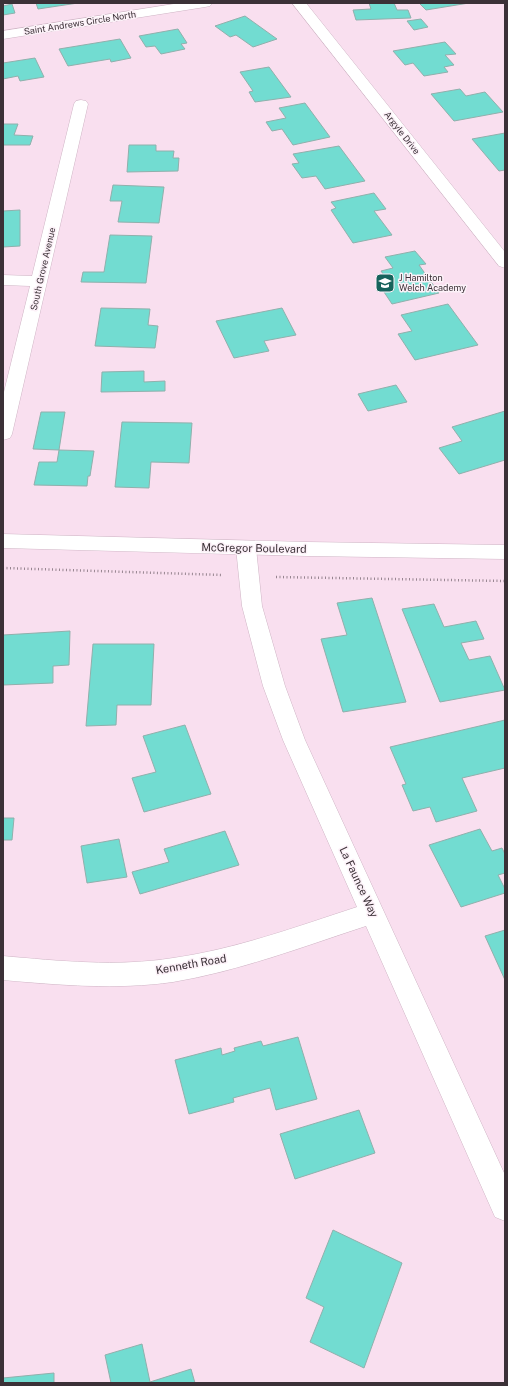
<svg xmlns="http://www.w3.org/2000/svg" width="508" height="1386" font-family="'Public Sans',sans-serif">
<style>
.building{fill:#72dcd1;stroke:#90b0ac}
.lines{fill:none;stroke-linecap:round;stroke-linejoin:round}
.minor-casing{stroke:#cfb5c5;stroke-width:1}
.major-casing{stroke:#cfb5c5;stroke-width:1}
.path{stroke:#96848f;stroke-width:2.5;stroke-dasharray:1 2.5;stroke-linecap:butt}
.minor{fill:#fff;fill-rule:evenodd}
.major{fill:#fff;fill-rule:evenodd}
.labels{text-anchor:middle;stroke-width:3;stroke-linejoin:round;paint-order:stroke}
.far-street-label{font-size:9px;fill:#3b3137;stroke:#fcf1f8}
.far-poi-label{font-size:9px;fill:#3b3137;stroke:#fcf1f8;text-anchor:start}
.street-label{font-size:11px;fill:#3b3137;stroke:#fcf1f8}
</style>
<rect width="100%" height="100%" fill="#f9dfef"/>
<g class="building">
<polygon points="36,3 78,3 38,9"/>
<polygon points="369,3 394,3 397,10 408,10 411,18 356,20 353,10 371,9"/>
<polygon points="419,3 469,3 426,10"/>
<polygon points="12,4 15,13 3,15 3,6"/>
<polygon points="245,16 277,39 253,47 236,35 230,37 215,26"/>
<polygon points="421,19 428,27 414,30 407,21"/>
<polygon points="178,29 187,43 181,44 185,49 161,54 155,46 146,47 139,36"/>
<polygon points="120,39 131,58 111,62 110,59 68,66 59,49"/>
<polygon points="445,42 456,54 445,55 454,65 444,67 448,72 424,76 413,63 405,65 393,51"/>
<polygon points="35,58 44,77 20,81 18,76 3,79 3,63"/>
<polygon points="269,67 291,97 255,102 249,92 253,91 240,72"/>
<polygon points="460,89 466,96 485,92 503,112 454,121 431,94"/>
<polygon points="305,103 330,137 293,145 282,129 272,131 266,122 286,118 279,108"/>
<polygon points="3,124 18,124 14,135 33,136 30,145 3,145"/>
<polygon points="505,133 505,170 499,171 472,139"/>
<polygon points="129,145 156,145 156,151 174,151 173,158 179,158 178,171 127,172"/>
<polygon points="339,146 365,181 325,189 316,176 302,178 292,164 299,163 293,154"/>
<polygon points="113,185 164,187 159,223 118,222 122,201 110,201"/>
<polygon points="374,193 386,209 374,211 392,235 353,243 331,210 336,208 331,202"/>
<polygon points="20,210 20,246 3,247 3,211"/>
<polygon points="110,235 152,236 146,283 81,282 83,272 104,272"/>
<polygon points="415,251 426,264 419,265 439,293 392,304 380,286 390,284 381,271 393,268 385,257"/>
<polygon points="448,304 478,345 415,360 398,334 412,331 401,315"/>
<polygon points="101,308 150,309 148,325 158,326 155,348 95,346"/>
<polygon points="282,308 296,335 264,341 269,351 234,358 216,321"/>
<polygon points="144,371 144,382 165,381 165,391 101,392 102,372"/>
<polygon points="396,385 407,402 368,411 358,394"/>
<polygon points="505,411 505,460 459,474 439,448 462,441 452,427"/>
<polygon points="41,412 65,412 59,450 33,449"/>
<polygon points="122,422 192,423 189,463 151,462 149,488 115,487"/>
<polygon points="59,450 94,451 90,476 88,476 87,486 34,485 39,462 57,462"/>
<polygon points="372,598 406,702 343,712 321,639 347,635 337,603"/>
<polygon points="434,604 444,627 476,621 484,639 461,643 469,660 490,656 505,690 440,702 402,609"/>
<polygon points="70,631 69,665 53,666 53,683 3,685 3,635"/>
<polygon points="93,644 154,644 151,705 117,705 116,725 86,726"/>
<polygon points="505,720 505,768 462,778 477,811 436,822 430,807 413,811 402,785 406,784 390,747"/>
<polygon points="185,725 211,794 144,812 132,778 156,772 143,736"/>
<polygon points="3,818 14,818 12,840 3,840"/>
<polygon points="480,829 492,851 502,848 505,854 505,873 498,875 505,889 505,893 461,907 429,845"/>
<polygon points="225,831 239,865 140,894 132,872 169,862 164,849"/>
<polygon points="119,839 127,877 87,883 81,846"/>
<polygon points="505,930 505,980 485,936"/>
<polygon points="298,1037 317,1099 276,1110 270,1088 233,1098 234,1102 189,1114 175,1060 221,1048 222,1055 235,1051 234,1048 261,1041 263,1046"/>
<polygon points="359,1110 375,1153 295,1179 280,1134"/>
<polygon points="333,1230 402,1263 364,1368 310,1342 324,1307 306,1298"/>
<polygon points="142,1344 150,1382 191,1369 195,1383 111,1383 105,1355"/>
<polygon points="54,1373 54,1383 3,1383 3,1378"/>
</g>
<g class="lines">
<defs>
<g id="minor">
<polygon points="180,3 212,3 210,6 205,7 3,39 3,31"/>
<polygon points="292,3 306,3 505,252 505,268 499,266"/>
<polygon points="81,100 86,101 88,104 12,434 10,438 3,440 3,396 30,286 3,285 3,275 32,276 74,104 76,101"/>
<path d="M 246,541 L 253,543 L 256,548 L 262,606 L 285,686 L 305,740 L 505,1175 L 505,1221 L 495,1217 L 366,926 C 302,947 239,971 173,982 C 117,990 59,985 3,980 L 3,956 C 59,961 117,967 173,958 C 236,949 296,927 357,907 L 283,740 L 263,686 L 242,606 L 236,548 L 239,543 Z"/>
</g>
<polygon id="major" points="3,534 307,542 505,545 505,559 307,556 3,548"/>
</defs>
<use href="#minor" class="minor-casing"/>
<use href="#major" class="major-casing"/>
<g class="path">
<polyline points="3,568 223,575"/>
<polyline points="276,577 505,581"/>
</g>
<use href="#minor" class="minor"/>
<use href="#major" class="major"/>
</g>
<defs>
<symbol id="school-square" viewBox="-11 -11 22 22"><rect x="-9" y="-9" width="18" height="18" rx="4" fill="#16635c" stroke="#fcf1f8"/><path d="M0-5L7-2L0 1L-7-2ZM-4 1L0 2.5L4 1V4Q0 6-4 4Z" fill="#fff"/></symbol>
</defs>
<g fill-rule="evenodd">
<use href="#school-square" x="374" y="272" width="22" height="22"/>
</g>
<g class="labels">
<g class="far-street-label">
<text transform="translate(80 23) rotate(-9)" y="3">Saint Andrews Circle North</text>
<text transform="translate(402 133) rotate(52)" y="3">Argyle Drive</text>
<text transform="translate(43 269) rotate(-77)" y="3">South Grove Avenue</text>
</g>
<g class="far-poi-label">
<text x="399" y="281">J Hamilton<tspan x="399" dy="10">Welch Academy</tspan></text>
</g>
<g class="street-label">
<text transform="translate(254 548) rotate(1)" y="4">McGregor Boulevard</text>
<text transform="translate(359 882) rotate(65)" y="4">La Faunce Way</text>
<text transform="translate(191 964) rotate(-10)" y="4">Kenneth Road</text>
</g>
</g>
<rect width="508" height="1386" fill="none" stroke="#3b3137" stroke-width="8"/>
</svg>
